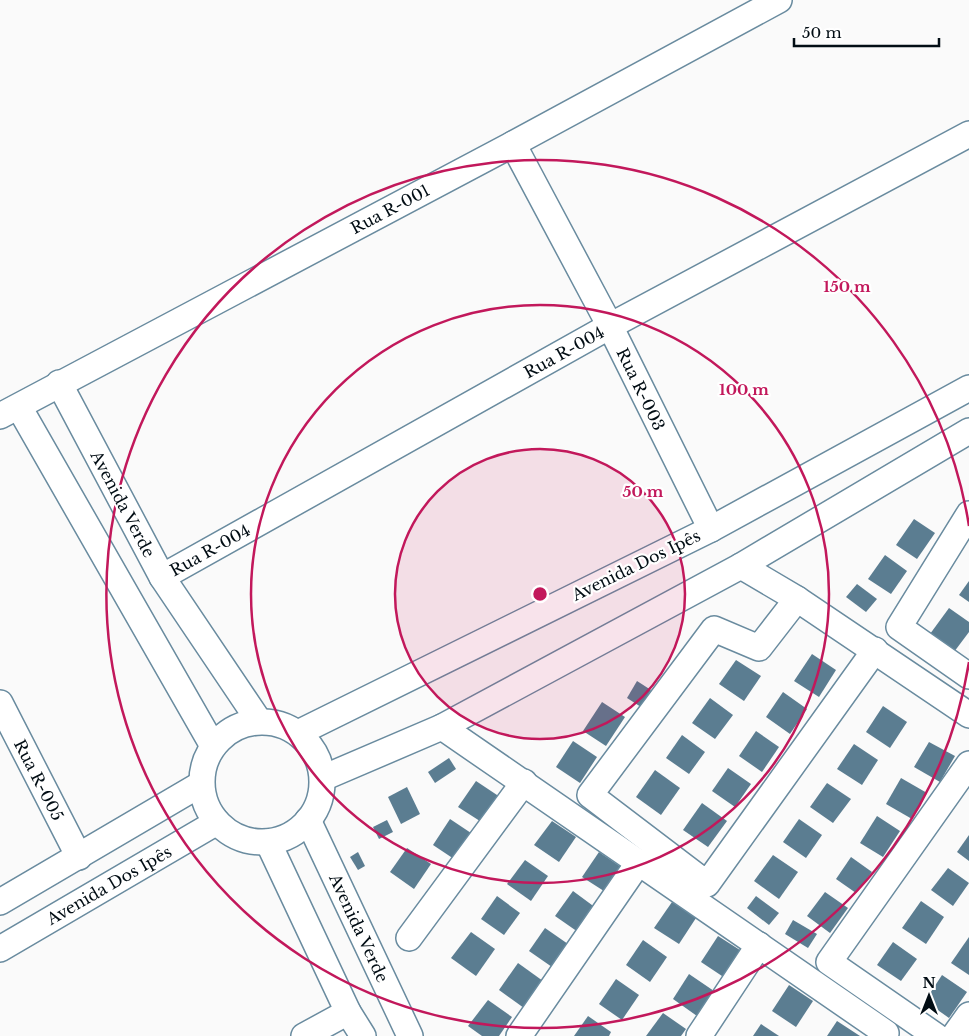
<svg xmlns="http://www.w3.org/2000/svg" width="969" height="1036" font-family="'Libre Baskerville',serif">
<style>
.building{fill:#5b7d91}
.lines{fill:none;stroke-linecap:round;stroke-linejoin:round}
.minor-casing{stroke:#698b9f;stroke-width:28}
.minor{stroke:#fff;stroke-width:25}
.ring{fill:none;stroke:#c2185b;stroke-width:2.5}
.labels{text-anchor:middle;stroke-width:4.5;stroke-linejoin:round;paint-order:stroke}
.street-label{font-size:16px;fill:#020d14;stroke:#fff}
.centre{fill:#c2185b;stroke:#fff;stroke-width:2.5}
.ring-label{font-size:15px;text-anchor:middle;font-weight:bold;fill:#c2185b;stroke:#fff;stroke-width:4.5;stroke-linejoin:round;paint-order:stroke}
</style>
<rect width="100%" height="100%" fill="#fafafa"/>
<g class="building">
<polygon points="914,519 935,533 917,559 896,545"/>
<polygon points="885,555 907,571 891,594 868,579"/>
<polygon points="969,581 969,602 959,595"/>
<polygon points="857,584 877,599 866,612 846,597"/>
<polygon points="949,608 969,622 969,632 954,652 930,634"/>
<polygon points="812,654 836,670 819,697 794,681"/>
<polygon points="736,660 761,676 744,701 719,684"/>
<polygon points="637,681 651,690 641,707 627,698"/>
<polygon points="783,692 807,709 790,734 766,717"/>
<polygon points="710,698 733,715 715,739 692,723"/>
<polygon points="602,702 625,717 606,746 583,731"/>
<polygon points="883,706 907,722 890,748 866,732"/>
<polygon points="756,731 779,747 762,772 739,756"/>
<polygon points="682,735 705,752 689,774 666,758"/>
<polygon points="573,741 597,757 580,783 556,767"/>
<polygon points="929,742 955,756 940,782 914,767"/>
<polygon points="854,744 878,760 862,785 837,769"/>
<polygon points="449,758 456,769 435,783 428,772"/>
<polygon points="728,768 751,784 735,807 712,791"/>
<polygon points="655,770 680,788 661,815 636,797"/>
<polygon points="901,778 927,793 912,819 886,804"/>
<polygon points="476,781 500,797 483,823 458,807"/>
<polygon points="827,783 851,799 833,823 810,807"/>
<polygon points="407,787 420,814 401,824 388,797"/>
<polygon points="702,803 727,821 708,847 683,830"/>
<polygon points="877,816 900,831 883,857 860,843"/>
<polygon points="450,819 474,835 457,861 433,845"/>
<polygon points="799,819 822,835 806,858 783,842"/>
<polygon points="387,820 393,832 379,839 373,827"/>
<polygon points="552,821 576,837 559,862 534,845"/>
<polygon points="969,835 969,861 957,852"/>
<polygon points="407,848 431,864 414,889 390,872"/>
<polygon points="358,852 365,866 358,870 350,857"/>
<polygon points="599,852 624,869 607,893 582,877"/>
<polygon points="773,855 798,872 779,899 754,881"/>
<polygon points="851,857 872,872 856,893 836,879"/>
<polygon points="525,860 548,876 531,901 507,884"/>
<polygon points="948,868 969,883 953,906 931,890"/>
<polygon points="573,891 596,908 578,932 555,916"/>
<polygon points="825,892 848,908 830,933 807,916"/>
<polygon points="497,896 520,913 504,935 481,919"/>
<polygon points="756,896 779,913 769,925 747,908"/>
<polygon points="921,901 944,917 926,944 902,928"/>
<polygon points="672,902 696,918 679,944 654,928"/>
<polygon points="793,920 817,934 808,948 785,934"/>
<polygon points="545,928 568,944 552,967 529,951"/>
<polygon points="471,932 495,949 476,976 451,958"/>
<polygon points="718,936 743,952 725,978 701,962"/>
<polygon points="969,937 969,975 951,963"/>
<polygon points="643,940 667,957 650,982 626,965"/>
<polygon points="893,942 917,959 901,981 877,965"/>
<polygon points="518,963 543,981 524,1008 499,990"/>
<polygon points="689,974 714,991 697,1016 673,999"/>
<polygon points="942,975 967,992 949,1018 925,1001"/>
<polygon points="616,979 639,995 622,1020 599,1004"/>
<polygon points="789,985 813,1001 796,1027 772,1011"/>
<polygon points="488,1000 512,1017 499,1036 482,1036 468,1026"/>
<polygon points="663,1013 686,1029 681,1036 646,1036"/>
<polygon points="588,1016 611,1032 609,1036 574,1036"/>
<polygon points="837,1021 860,1036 827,1036"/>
<polygon points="761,1024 779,1036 753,1036"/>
</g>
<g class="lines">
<defs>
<g id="minor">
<polyline points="513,144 610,326 711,529"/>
<polyline points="59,383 162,577 259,721"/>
<polyline points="19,407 213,746"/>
<polyline points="0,416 513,144 779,0"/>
<polyline points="969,514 899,627 969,676"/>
<polyline points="741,566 797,599 969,715"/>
<polyline points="162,577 610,326 969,134"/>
<polyline points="797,599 759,648 714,629 590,795 707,884 875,650"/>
<polyline points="0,703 79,857"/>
<circle cx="262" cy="782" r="60"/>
<polyline points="442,727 886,1033 884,1036"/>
<polyline points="298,733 711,529 969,388"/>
<polyline points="323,778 442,727 741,566 969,431"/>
<polyline points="308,820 410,1036"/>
<polyline points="268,842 348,1012 363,1036"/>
<polyline points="0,902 201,784"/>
<polyline points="409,938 524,782"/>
<polyline points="0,949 217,822"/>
<polyline points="304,1036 348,1012"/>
<polyline points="519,1036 639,862"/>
<polyline points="699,1036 759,945"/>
<polyline points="936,1036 829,962 969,764"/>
<polyline points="954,1036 969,1015"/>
</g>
</defs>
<use href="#minor" class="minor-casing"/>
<use href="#minor" class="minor"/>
</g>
<circle cx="540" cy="594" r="145" fill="#c2185b" fill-opacity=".12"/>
<g class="ring">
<circle cx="540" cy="594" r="145"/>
<circle cx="540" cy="594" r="289"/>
<path d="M969 662A434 434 0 1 1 969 526"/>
</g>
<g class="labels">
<g class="street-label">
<text transform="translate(390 209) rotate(-28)" y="6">Rua R-001</text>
<text transform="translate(564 352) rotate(-29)" y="6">Rua R-004</text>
<text transform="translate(641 389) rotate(64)" y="6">Rua R-003</text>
<text transform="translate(123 504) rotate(62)" y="6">Avenida Verde</text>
<text transform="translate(210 550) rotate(-29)" y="6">Rua R-004</text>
<text transform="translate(636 565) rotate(-26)" y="6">Avenida Dos Ipês</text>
<text transform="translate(39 780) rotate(63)" y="6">Rua R-005</text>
<text transform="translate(109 885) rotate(-30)" y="6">Avenida Dos Ipês</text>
<text transform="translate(359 928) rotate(65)" y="6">Avenida Verde</text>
</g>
</g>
<circle cx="540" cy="594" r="8" class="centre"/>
<g class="ring-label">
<text x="847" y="292">150 m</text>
<text x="744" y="395">100 m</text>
<text x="643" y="497">50 m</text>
</g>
<g transform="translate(929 996)" stroke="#ffffff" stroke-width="4" paint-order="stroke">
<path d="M0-4L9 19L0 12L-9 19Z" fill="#020d14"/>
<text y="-8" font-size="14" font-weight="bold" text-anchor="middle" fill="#020d14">N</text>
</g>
<path d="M794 38v8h145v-8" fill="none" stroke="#020d14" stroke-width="2.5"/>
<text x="802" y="38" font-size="15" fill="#020d14" stroke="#ffffff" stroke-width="4" paint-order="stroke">50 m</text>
</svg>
